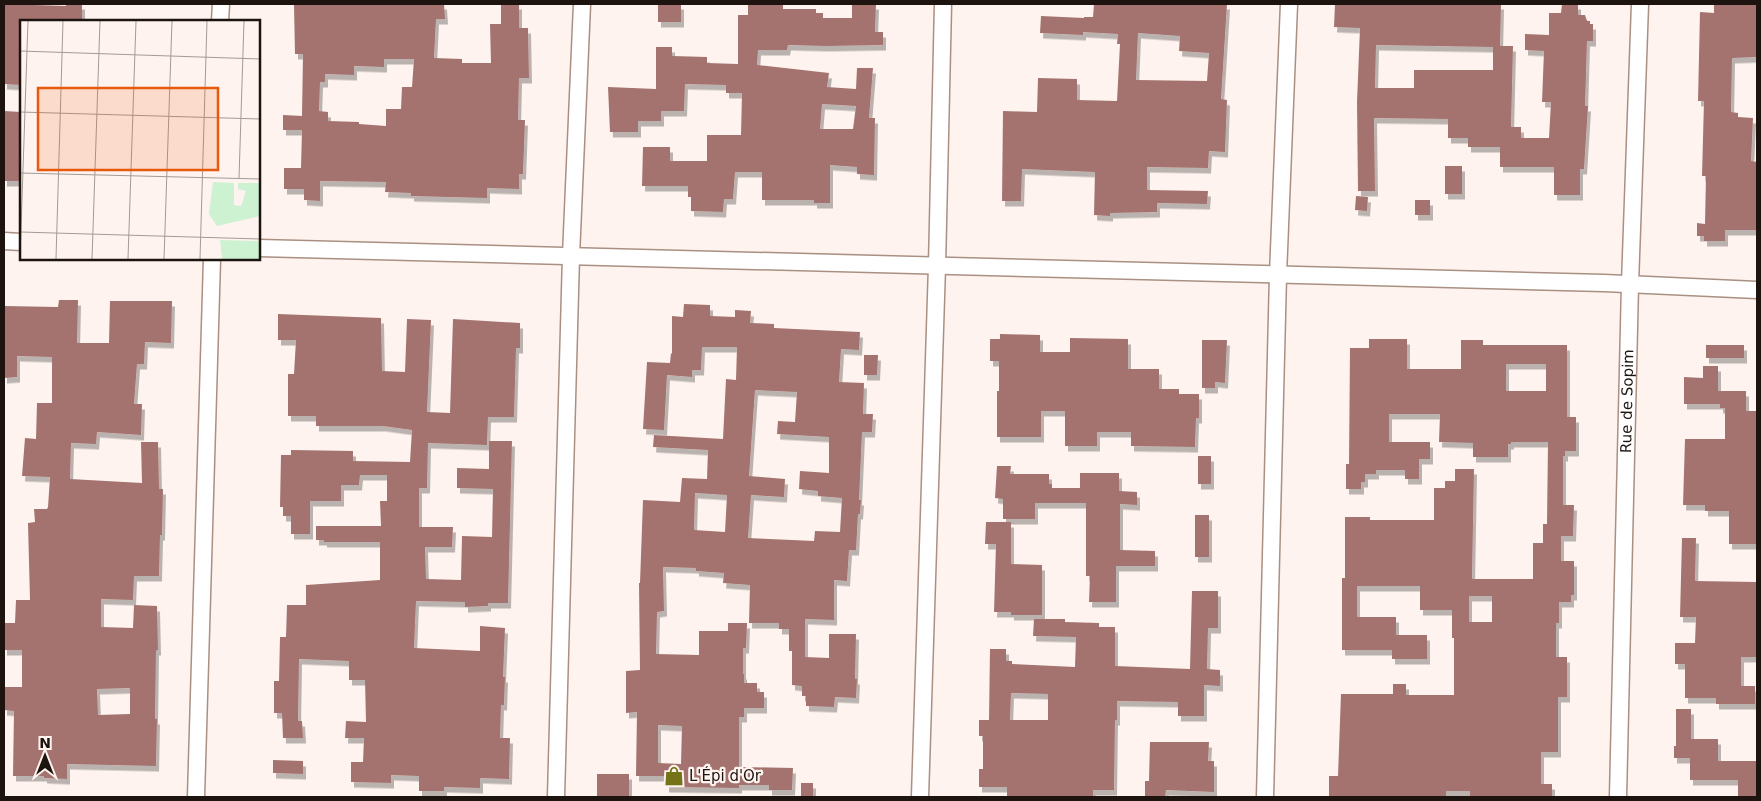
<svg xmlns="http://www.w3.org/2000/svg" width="1761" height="801" font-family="'DejaVu Sans',sans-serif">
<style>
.building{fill:#a4736f;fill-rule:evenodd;filter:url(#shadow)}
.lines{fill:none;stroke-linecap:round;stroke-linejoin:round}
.minor-casing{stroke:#a99083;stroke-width:19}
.minor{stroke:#fff;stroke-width:16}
.labels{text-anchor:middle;stroke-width:4.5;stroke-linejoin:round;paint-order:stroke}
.street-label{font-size:15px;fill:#1d1410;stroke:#fef3ee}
.poi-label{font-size:15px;fill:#1d1410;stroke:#fef3ee;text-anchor:start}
.inset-road{fill:none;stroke:#a49a95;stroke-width:1}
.view{fill:#e8590c;fill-opacity:0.15;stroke:#e8590c;stroke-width:2.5}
.inset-edge{fill:none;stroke:#1d1410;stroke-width:2.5}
</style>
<defs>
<filter id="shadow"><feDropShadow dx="3" dy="5.5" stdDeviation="0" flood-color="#0004"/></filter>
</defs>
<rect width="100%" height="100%" fill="#fef3ee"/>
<g class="building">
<polygon points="4,4 66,6 66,4 82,4 82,21 21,21 21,85 4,84"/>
<path d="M 327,4 L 444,4 L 445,19 L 436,19 L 434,58 L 462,59 L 462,63 L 491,63 L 490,24 L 501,24 L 501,4 L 519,4 L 519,28 L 528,28 L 529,78 L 519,78 L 518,120 L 525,120 L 523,174 L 519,174 L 519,189 L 487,188 L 487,198 L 411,196 L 411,193 L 385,192 L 386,182 L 320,181 L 320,201 L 304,200 L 304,189 L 284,189 L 284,168 L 301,168 L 302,130 L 283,130 L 283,115 L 302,116 L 303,54 L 295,54 L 294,5 L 327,5 ZM 384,59 L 414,59 L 412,87 L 402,87 L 401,109 L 386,109 L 386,126 L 359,124 L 359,122 L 328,121 L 328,112 L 319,111 L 320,82 L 325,82 L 325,74 L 354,75 L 354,66 L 384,67 Z"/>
<rect x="658" y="4" width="23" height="18"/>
<path d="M 748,4 L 783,4 L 783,9 L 816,9 L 816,13 L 823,13 L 823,18 L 852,18 L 852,4 L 876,4 L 875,32 L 883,32 L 883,45 L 826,46 L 788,45 L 787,50 L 758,50 L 757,65 L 829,73 L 827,87 L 856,89 L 857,68 L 873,68 L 869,118 L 875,118 L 874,175 L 857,174 L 857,167 L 830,165 L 830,203 L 814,203 L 814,200 L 762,200 L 762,172 L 735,172 L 733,199 L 724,199 L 723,212 L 691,211 L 691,197 L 688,197 L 688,186 L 642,186 L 643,147 L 670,147 L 670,161 L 707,161 L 707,135 L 741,135 L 742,93 L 726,93 L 726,85 L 685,84 L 684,111 L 661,111 L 661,121 L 638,121 L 638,132 L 610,132 L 608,87 L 656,89 L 656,47 L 672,47 L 672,56 L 707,57 L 707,63 L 738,64 L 738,15 L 748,15 ZM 822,104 L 856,106 L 853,129 L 820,129 Z"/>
<path d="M 1094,4 L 1227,4 L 1221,99 L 1227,100 L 1225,152 L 1209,151 L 1208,168 L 1147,167 L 1147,190 L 1208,191 L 1207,204 L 1157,203 L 1157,212 L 1110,213 L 1110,216 L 1094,215 L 1095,172 L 1022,169 L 1021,201 L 1002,201 L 1003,111 L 1037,112 L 1038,78 L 1077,79 L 1077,100 L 1117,101 L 1120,44 L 1117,44 L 1118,34 L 1083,32 L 1083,35 L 1040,33 L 1041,16 L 1084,18 L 1084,17 L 1093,17 ZM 1138,33 L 1180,36 L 1179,51 L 1209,53 L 1207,81 L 1136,80 Z"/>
<path d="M 1335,4 L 1501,4 L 1500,46 L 1513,46 L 1511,127 L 1521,127 L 1521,138 L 1549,138 L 1551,102 L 1542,102 L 1544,51 L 1525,50 L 1525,34 L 1549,35 L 1549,13 L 1561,13 L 1562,4 L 1578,4 L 1578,15 L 1585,15 L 1587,21 L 1590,21 L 1590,24 L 1593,24 L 1593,41 L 1587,41 L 1585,106 L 1588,106 L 1584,169 L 1580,169 L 1580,195 L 1554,195 L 1554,167 L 1500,167 L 1500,147 L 1468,147 L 1468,138 L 1448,138 L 1448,119 L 1374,118 L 1375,191 L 1358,191 L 1357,102 L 1360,28 L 1334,27 ZM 1376,45 L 1493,47 L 1493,70 L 1414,70 L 1414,88 L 1375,88 Z"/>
<polygon points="1714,5 1757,5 1757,57 1732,58 1731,112 1738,113 1738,117 1753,118 1751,161 1757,162 1757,230 1725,230 1725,241 1704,241 1704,236 1697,236 1697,223 1705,224 1706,176 1702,176 1704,101 1698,101 1700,12 1714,13"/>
<polygon points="4,111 21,112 21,181 4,181"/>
<rect x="1445" y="166" width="17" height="28"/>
<polygon points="1356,196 1368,197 1367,211 1355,210"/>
<rect x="1415" y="200" width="15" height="15"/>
<path d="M 59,300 L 78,300 L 77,343 L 109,343 L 110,301 L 172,301 L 171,343 L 145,342 L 144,364 L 137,364 L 134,404 L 142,404 L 141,435 L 97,432 L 96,444 L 71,443 L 70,479 L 142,483 L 141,442 L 158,442 L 159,489 L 163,489 L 162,535 L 160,535 L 159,576 L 134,576 L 133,600 L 101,599 L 101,627 L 133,628 L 134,605 L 157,606 L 158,650 L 156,650 L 155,719 L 157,719 L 156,766 L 67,764 L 67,779 L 44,778 L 44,776 L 13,776 L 14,711 L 4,710 L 4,687 L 22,687 L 22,650 L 4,650 L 4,623 L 15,623 L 16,600 L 30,600 L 28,523 L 35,522 L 34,509 L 47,509 L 48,507 L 50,477 L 22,476 L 25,438 L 36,439 L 37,403 L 52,403 L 52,357 L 17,356 L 17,377 L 4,378 L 4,306 L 58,307 ZM 130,688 L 130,714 L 98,715 L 97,689 Z"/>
<path d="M 684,304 L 710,305 L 710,316 L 735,317 L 735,310 L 751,311 L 750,323 L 774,324 L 774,328 L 860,332 L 859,350 L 841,349 L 839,382 L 864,383 L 863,414 L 873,414 L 872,432 L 862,432 L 859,500 L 861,500 L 860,514 L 858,514 L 856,550 L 849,550 L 847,581 L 834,580 L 834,620 L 805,619 L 805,657 L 829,658 L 829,634 L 856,634 L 855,679 L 857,679 L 856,698 L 835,697 L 834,707 L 806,706 L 806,696 L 802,696 L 802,686 L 792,685 L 792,651 L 789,651 L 789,629 L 779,629 L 779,623 L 749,623 L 750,585 L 723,583 L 724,573 L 696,571 L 696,568 L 663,567 L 664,611 L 657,612 L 656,654 L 699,655 L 699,631 L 728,631 L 728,623 L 747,623 L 746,648 L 743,648 L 743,674 L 744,674 L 744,683 L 757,683 L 757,692 L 764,692 L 764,708 L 744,708 L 744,717 L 739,717 L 739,767 L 793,768 L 792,790 L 769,790 L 769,785 L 739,785 L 739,788 L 666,787 L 666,776 L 636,776 L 637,712 L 626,713 L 626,671 L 640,670 L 639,583 L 640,583 L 643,500 L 680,502 L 682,478 L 707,479 L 708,450 L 653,447 L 654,435 L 723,439 L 726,379 L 736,380 L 737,347 L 702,347 L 701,370 L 692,370 L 692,377 L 667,375 L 664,430 L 643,429 L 647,362 L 670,363 L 671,353 L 672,354 L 672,316 L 683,317 ZM 755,390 L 797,392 L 795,422 L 778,421 L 777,434 L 829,437 L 829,473 L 800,471 L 799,489 L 818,491 L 818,496 L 842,498 L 840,532 L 815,531 L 814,541 L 748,538 L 751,495 L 784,497 L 785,479 L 749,476 ZM 695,493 L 727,495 L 725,532 L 694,530 ZM 658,725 L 682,726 L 681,764 L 658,763 Z"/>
<polygon points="278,314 381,318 382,371 405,372 407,319 431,320 427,412 450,413 453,319 520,323 520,348 516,348 514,417 488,417 487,445 428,443 427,488 419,488 419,527 453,527 452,547 425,547 426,579 461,580 462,536 492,537 493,489 457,488 457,468 489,469 489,441 512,441 508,603 488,603 488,606 465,607 465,602 416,601 414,648 480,651 480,626 505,628 503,677 505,677 504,705 501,705 500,738 510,738 509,779 480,778 480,788 444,787 444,791 419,791 419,776 391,775 391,783 351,782 351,762 363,762 364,738 345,738 346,721 366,722 365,680 349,680 349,661 299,659 298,721 302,721 303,738 283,738 282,713 274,713 274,681 279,681 280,637 286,637 287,605 306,605 306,585 380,580 380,542 324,542 324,540 316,540 316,526 381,526 380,501 387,501 387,475 360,475 359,485 341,485 341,501 310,501 310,534 291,534 291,516 283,516 283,507 280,507 281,455 291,455 291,450 353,451 353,461 410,462 412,430 383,426 316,426 316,416 288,416 288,374 294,374 296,340 278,340"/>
<polygon points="1000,334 1040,335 1040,352 1070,352 1070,338 1128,339 1128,369 1159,369 1159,389 1179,389 1179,394 1199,394 1199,418 1196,418 1195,447 1131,446 1131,432 1097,432 1097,446 1065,446 1065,411 1041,411 1041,437 997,437 997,391 999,391 999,361 990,361 990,339 1000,339"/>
<path d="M 1369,339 L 1407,339 L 1407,369 L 1461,369 L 1461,340 L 1483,340 L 1483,345 L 1567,345 L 1567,417 L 1576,417 L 1576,451 L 1565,451 L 1565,456 L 1563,456 L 1563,505 L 1574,505 L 1573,536 L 1561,536 L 1561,561 L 1574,561 L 1574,595 L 1571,595 L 1571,602 L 1559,602 L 1559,623 L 1556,623 L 1556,657 L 1567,657 L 1567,697 L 1558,697 L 1558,752 L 1541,752 L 1541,784 L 1552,784 L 1552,797 L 1470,797 L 1470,791 L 1446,791 L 1446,797 L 1329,797 L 1329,776 L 1338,776 L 1341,694 L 1393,694 L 1393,684 L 1406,684 L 1406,695 L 1454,695 L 1454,638 L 1452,638 L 1452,610 L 1420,610 L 1420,586 L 1357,586 L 1357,617 L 1396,617 L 1396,635 L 1427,635 L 1427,659 L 1392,659 L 1392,650 L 1342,650 L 1342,578 L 1345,578 L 1345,517 L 1370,517 L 1370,520 L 1434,520 L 1434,488 L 1445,488 L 1445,481 L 1455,481 L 1455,469 L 1474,469 L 1472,579 L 1533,579 L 1533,543 L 1543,543 L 1543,524 L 1547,524 L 1548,442 L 1511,442 L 1511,444 L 1508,444 L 1508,457 L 1473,457 L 1473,443 L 1439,442 L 1440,414 L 1389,414 L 1389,442 L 1430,442 L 1430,459 L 1419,459 L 1419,479 L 1405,479 L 1405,470 L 1376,470 L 1376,474 L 1365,474 L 1365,482 L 1361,482 L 1361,489 L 1346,489 L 1346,464 L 1349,464 L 1350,348 L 1369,348 ZM 1506,364 L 1546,364 L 1546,391 L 1506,391 ZM 1469,596 L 1492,596 L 1492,622 L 1469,622 Z"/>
<polygon points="1202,340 1227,340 1225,383 1215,382 1215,388 1202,388"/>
<rect x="1706" y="345" width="38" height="13"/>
<polygon points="864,355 878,355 877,375 864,375"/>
<polygon points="1703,366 1718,366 1718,391 1746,391 1746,411 1757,411 1757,544 1729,544 1729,511 1705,511 1705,505 1683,505 1685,439 1725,439 1725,408 1720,408 1720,404 1684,404 1684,377 1703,378"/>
<rect x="1198" y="456" width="13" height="28"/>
<polygon points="997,466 1011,466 1010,474 1049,474 1049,484 1052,484 1052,488 1080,488 1080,473 1119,473 1119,491 1137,492 1137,505 1120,504 1120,550 1155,551 1155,566 1116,566 1116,602 1089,602 1090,576 1086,576 1086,503 1035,503 1035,519 1003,519 1003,499 995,498"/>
<rect x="1195" y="515" width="14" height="42"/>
<polygon points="986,522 1011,522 1011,564 1042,565 1042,615 1011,615 1011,612 994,612 996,544 985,544"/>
<polygon points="1682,538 1696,538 1695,581 1757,582 1757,657 1741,657 1741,686 1755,686 1755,704 1716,704 1716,698 1685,698 1685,664 1675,664 1675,643 1695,643 1696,617 1680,617"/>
<path d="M 1192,591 L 1218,591 L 1218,628 L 1208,628 L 1207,669 L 1220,670 L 1220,686 L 1204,685 L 1204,716 L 1178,716 L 1178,702 L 1117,701 L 1117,720 L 1115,720 L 1114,790 L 1093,790 L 1093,797 L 1007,797 L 1007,787 L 979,787 L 979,769 L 983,769 L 983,736 L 979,736 L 979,720 L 989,720 L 990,649 L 1006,649 L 1006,661 L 1012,661 L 1012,664 L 1075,667 L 1076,637 L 1033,636 L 1034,619 L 1065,619 L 1065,622 L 1099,623 L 1099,627 L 1115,627 L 1115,666 L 1190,669 ZM 1011,693 L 1048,694 L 1048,720 L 1010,720 Z"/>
<polygon points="1676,709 1691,709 1691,739 1718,739 1718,761 1757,761 1757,797 1738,797 1738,780 1690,780 1690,758 1674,758 1674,746 1676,746"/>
<polygon points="1150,742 1209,742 1208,761 1214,761 1214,792 1166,790 1165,797 1145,797 1145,781 1149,781"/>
<polygon points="273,760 303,761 303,774 273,773"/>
<rect x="597" y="774" width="32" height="22"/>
<rect x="801" y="783" width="12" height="14"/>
</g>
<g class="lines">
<defs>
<g id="minor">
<polyline points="220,21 221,4"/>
<polyline points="4,241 21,242"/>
<polyline points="259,248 1604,283 1757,290"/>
<polyline points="196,797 212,259"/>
<polyline points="556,797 571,256 582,4"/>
<polyline points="920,797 937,266 943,4"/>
<polyline points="1265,797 1278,275 1289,4"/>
<path id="s1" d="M 1618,797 L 1630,284 L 1640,4"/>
</g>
</defs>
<use href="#minor" class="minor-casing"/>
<use href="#minor" class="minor"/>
</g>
<defs>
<symbol id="shop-bare" viewBox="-9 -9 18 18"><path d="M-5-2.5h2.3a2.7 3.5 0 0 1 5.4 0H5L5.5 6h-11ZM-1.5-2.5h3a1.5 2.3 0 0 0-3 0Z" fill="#747318" stroke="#fef3ee" stroke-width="2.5" paint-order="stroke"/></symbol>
</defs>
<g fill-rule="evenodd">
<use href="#shop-bare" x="660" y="762" width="28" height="28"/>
</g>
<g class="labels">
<g class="street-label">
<text dy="5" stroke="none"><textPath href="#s1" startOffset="396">Rue de Sopim</textPath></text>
</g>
<g class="poi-label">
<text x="689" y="781">L'Épi d'Or</text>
</g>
</g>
<g transform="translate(20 20)">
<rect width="240" height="240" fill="#fef3ee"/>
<path d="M 193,162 L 214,163 L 214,185 L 221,186 L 226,171 L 218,169 L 218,163 L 240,163 L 240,196 L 197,206 L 189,194 Z" fill="#cdf2d2"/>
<path d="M 200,220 L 240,221 L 240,239 L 202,239 Z" fill="#cdf2d2"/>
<path class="inset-road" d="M 0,31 L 240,39M 0,92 L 240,99M 0,153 L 240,159M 219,158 L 224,1M 0,212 L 240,219M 0,239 L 8,1M 36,239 L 43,1M 72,239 L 80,1M 108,239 L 116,1M 144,239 L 152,1M 180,239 L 187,1"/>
<path class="view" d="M 18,68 L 198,68 L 198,150 L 18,150 Z"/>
<rect width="240" height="240" class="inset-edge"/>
</g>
<rect width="1761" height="801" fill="none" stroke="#1d1410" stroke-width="10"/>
<g transform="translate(45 756)" stroke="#fef3ee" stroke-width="4" paint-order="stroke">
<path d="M0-4L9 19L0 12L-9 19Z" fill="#1d1410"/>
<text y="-8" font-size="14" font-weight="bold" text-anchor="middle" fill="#1d1410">N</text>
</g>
</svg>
